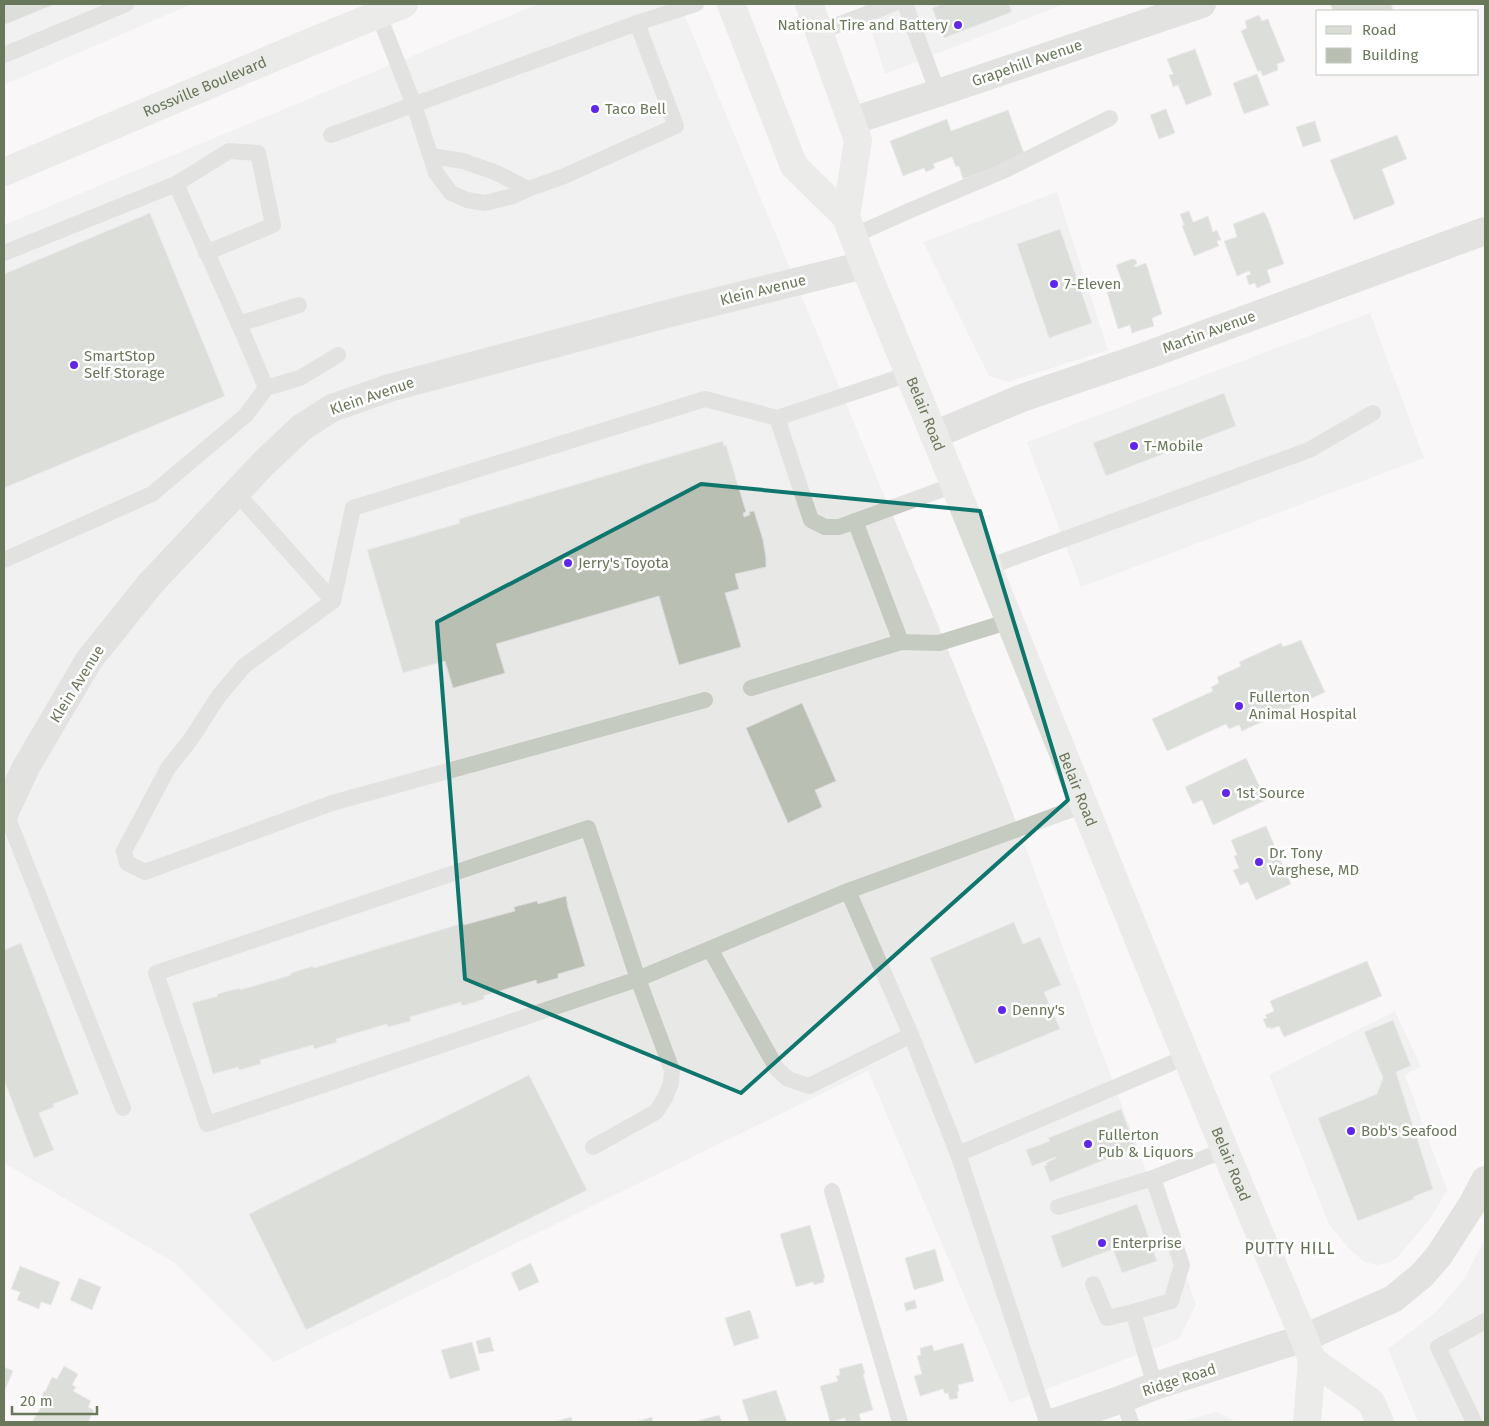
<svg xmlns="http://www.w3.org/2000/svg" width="1489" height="1426" font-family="'Fira Sans',sans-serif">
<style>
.built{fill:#e8e8e7}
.building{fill:#b9bfb2;stroke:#dbd9db}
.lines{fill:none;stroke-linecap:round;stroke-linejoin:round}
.lane{stroke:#c6cbc2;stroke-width:16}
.street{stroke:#c6cbc2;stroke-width:28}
.secondary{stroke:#daded6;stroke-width:28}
.highway{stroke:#daded6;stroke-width:28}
.marked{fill:none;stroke:#0f766e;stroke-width:4;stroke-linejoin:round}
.poi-dot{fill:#6027ea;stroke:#fff;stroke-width:2}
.labels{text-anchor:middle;stroke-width:5;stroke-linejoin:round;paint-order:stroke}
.poi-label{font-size:15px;fill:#69775a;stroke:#fff;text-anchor:start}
.street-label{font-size:15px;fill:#69775a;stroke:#fff}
.neighbourhood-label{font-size:16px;letter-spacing:1px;fill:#626e56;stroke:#fff}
</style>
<rect width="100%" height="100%" fill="#faf7f9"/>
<g class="built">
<polygon points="4,4 192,4 4,85"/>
<polygon points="538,4 680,4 932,610 1003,787 1196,1304 1179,1339 1010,1403 868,1071 274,1362 175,1263 4,1163 4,225"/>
<polygon points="863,4 1064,4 885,74"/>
<polygon points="1057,192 1108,350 1009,382 989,376 923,242"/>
<polygon points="1370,313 1424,458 1081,587 1027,442"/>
<polygon points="1395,1011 1421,1067 1405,1075 1447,1190 1430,1219 1396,1259 1388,1263 1376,1265 1365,1262 1348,1248 1329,1224 1269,1075"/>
<polygon points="1485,1239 1485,1422 1418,1422 1388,1349 1435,1313 1463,1281"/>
<polygon points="1216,1412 1237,1422 1179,1422"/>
</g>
<g class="building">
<polygon points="4,4 55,4 4,25"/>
<polygon points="939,4 1009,4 1012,12 944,38 932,8 940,5"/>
<polygon points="1330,4 1391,4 1393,9 1388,11 1333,11"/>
<polygon points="1259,15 1262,21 1268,19 1285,61 1277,64 1278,70 1263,76 1260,70 1258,72 1241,31 1247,28 1245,21"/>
<polygon points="1195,49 1212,95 1186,105 1178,85 1173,87 1169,75 1173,74 1167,59"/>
<polygon points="1257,74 1269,105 1244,114 1233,83"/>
<polygon points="1166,109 1175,133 1159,139 1150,115"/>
<polygon points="1008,110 1025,156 963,179 959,166 956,167 952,157 933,164 935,168 926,172 924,168 903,176 890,141 947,119 951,131"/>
<polygon points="1315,121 1321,141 1303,147 1296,127"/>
<polygon points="1397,135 1407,159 1382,169 1395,204 1354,220 1330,160"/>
<polygon points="1189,211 1193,222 1208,216 1213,232 1217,230 1221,240 1217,241 1219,246 1194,256 1182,226 1184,225 1180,214"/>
<polygon points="1264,212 1268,219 1284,264 1267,270 1271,282 1257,288 1255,283 1249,285 1246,276 1251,274 1249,271 1237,276 1224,241 1237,237 1233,224"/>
<polygon points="150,213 225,396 4,488 4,274"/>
<polygon points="1060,229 1092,323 1049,338 1017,244"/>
<polygon points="1132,259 1136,260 1137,264 1134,265 1135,267 1146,263 1162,314 1152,318 1154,326 1132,333 1130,325 1118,329 1107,292 1124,287 1116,265"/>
<polygon points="1224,393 1236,426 1106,476 1093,443"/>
<polygon points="723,441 724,446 726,445 746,512 743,513 744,517 750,515 749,512 754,511 763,540 766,559 766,567 735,574 739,589 725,593 741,647 679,665 659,596 496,644 505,673 453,688 445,661 403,673 367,550 460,523 459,519"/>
<polygon points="1301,640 1325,692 1242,731 1239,725 1229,729 1226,724 1167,751 1152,719 1213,691 1211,687 1219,683 1217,677 1241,666 1239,662 1281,643 1283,647"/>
<polygon points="802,703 836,781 815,790 822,807 788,823 746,728"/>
<polygon points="1246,758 1266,800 1213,825 1202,800 1193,804 1185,787"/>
<polygon points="1266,826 1291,884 1256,900 1248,882 1240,885 1233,870 1239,868 1234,856 1237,855 1231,840"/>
<polygon points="566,896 568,908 585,966 558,974 558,978 537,984 536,980 483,996 485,999 462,1006 461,1002 410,1017 411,1021 388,1027 387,1024 336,1039 337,1042 314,1049 313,1045 260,1060 261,1064 239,1070 238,1067 213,1074 192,1003 218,996 217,994 240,988 240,990 291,975 291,973 313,966 314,968 463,923 464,925 515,911 514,907 537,901 538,904"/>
<polygon points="1014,922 1023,944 1040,937 1061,985 1044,992 1060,1029 975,1064 930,958"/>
<polygon points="21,943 79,1094 53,1104 54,1107 39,1113 54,1150 34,1158 4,1080 4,950"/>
<polygon points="1367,961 1382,996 1284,1037 1279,1026 1271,1029 1270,1027 1267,1028 1263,1019 1267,1018 1265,1015 1274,1011 1270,1001"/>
<polygon points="1393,1020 1411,1066 1396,1072 1433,1189 1413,1197 1414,1199 1358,1221 1318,1118 1377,1094 1383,1078 1364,1032"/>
<polygon points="529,1075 587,1190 306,1330 249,1214"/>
<polygon points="1121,1109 1136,1147 1050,1182 1044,1166 1047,1165 1046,1163 1056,1158 1056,1157 1032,1166 1026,1150 1050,1141 1048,1138"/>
<polygon points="1137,1204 1157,1261 1122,1273 1113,1249 1062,1268 1051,1236"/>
<polygon points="810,1225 825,1278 823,1279 824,1282 814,1285 813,1282 796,1287 780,1234"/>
<polygon points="935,1249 944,1281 914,1290 905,1258"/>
<polygon points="531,1263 539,1282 519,1291 511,1273"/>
<polygon points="20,1266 60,1282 51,1305 41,1302 39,1309 17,1300 20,1292 11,1289"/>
<polygon points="79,1278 101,1287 92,1310 70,1300"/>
<polygon points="915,1300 917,1308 906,1311 904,1303"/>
<polygon points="750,1310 759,1338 734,1346 725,1318"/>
<polygon points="490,1337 494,1351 479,1354 476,1341"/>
<polygon points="472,1342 480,1370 450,1379 441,1350"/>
<polygon points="963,1343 974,1381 958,1385 959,1391 957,1392 958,1398 950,1400 948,1393 945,1394 943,1389 920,1396 914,1376 922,1374 917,1356 921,1355 920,1348 932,1345 934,1351"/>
<polygon points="862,1363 865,1374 863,1374 873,1410 859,1414 861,1420 859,1421 859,1422 846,1422 845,1418 830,1422 820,1386 838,1381 836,1376 840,1375 839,1369"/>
<polygon points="64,1366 78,1374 72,1385 76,1387 73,1391 91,1401 88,1407 94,1410 88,1422 32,1422 41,1407 39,1405 43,1398 41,1398 44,1391 45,1392 52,1377 57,1379"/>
<polygon points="4,1367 13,1371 4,1392"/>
<polygon points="776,1390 787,1422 749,1422 742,1400"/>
<polygon points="719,1415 722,1422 694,1422"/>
<polygon points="571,1417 573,1422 554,1422"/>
<polygon points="652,1417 653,1422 635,1422"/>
</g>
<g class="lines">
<g class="lane">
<polyline points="905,4 938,93"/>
<polyline points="376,8 414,105 436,173 451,193 467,200 485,203 513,196 528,189 562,177 676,126 637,23"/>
<polyline points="819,32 893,4"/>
<polyline points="4,55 126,4"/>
<polyline points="331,135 637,23 696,4"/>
<polyline points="431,156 463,161 497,173 528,189"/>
<polyline points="853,236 911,210 1003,171 1110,118"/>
<polyline points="4,253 176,184"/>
<path d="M 206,253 L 273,225 L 258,153 L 229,151 L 176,184 C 206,252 238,319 266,388"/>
<polyline points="239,324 299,305"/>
<polyline points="777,418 811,520 825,527 839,527 954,485"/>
<polyline points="236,492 333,601"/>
<polyline points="855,521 901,642"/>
<polyline points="4,560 152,494 246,415 266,388 300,378 338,355"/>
<polyline points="988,567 1309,450 1373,413"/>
<polyline points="751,688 901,642 939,643 1010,621"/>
<polyline points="705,700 332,803 145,872 127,863 124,851 168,768 191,739 218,697 244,666 333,601 353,508 705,399 777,418 909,374"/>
<polyline points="5,811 123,1108"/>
<polygon points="588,828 638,979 207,1124 156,973"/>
<polyline points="848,891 911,1035 958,1154"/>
<polyline points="710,949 777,1069 788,1079 809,1086 911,1035"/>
<polyline points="593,1147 656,1112 665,1098 671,1083 672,1070 638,979 848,891 1084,805"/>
<polyline points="1153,1178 1182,1265 1171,1301 1133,1312 1155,1386"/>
<polyline points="832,1191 900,1422"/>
<polyline points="1058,1207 1153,1178 1225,1150"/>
<polyline points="1093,1284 1107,1318 1133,1312"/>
<polyline points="1122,1399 1131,1422"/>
<polyline points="1047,1422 958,1154 1186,1057"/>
<polyline points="1474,1422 1438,1347 1485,1321"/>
</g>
<g class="street">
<polyline points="852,121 938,93 1202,4"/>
<polyline points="934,435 1022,398 1145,356 1485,231"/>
<polyline points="4,814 26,767 89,660 150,584 264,463 301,428 332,408 389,388 674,312 864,265"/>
<polyline points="1055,1422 1122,1399 1155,1386 1304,1338 1393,1299 1421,1276 1438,1257 1473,1203 1485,1180"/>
</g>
<path class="secondary" id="s1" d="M 4,172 L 313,41 L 404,4"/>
<g class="highway">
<path id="s2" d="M 731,4 L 794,166 L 846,217 L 864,265 C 1013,622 1152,983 1304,1338 L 1312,1360 L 1307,1422"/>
<polyline points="809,4 858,140 846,217"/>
<polyline points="1312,1360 1371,1402 1380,1422"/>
</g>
</g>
<path d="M0 0H1489V1426H0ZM 701,484 L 980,511 L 1068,800 L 741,1093 L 465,979 L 437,622 Z" fill="#faf7f9" fill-opacity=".55" fill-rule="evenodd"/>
<path class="marked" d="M 701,484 L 980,511 L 1068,800 L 741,1093 L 465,979 L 437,622 Z"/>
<g class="poi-dot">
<circle cx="958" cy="25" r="5"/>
<circle cx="595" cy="109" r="5"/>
<circle cx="1054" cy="284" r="5"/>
<circle cx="74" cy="365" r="5"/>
<circle cx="1134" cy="446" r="5"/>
<circle cx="568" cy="563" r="5"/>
<circle cx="1239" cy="706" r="5"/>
<circle cx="1226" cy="793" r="5"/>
<circle cx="1259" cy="862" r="5"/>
<circle cx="1002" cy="1010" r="5"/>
<circle cx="1351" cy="1131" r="5"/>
<circle cx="1088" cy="1144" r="5"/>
<circle cx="1102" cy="1243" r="5"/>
</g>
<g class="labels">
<g class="poi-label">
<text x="948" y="30" text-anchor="end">National Tire and Battery</text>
<text x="605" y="114">Taco Bell</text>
<text x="1064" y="289">7-Eleven</text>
<text x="84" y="361">SmartStop<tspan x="84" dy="17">Self Storage</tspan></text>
<text x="1144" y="451">T-Mobile</text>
<text x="578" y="568">Jerry's Toyota</text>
<text x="1249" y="702">Fullerton<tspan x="1249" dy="17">Animal Hospital</tspan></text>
<text x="1236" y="798">1st Source</text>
<text x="1269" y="858">Dr. Tony<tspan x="1269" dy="17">Varghese, MD</tspan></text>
<text x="1012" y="1015">Denny's</text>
<text x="1361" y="1136">Bob's Seafood</text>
<text x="1098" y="1140">Fullerton<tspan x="1098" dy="17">Pub &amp; Liquors</tspan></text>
<text x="1112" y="1248">Enterprise</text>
</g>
<g class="street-label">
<text transform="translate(1027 63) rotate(-19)" y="5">Grapehill Avenue</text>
<text dy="5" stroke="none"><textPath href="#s1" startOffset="218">Rossville Boulevard</textPath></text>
<text transform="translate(763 290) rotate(-14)" y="5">Klein Avenue</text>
<text transform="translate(1209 332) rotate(-20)" y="5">Martin Avenue</text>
<text transform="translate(372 396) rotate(-19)" y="5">Klein Avenue</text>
<text dy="5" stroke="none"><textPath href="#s2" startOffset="459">Belair Road</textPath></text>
<text transform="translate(77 684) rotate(-58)" y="5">Klein Avenue</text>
<text dy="5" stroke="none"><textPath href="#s2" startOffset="864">Belair Road</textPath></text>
<text dy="5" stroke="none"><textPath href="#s2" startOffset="1269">Belair Road</textPath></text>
<text transform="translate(1179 1380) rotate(-18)" y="5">Ridge Road</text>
</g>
<g class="neighbourhood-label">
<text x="1290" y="1254">PUTTY HILL</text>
</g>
</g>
<rect width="1489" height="1426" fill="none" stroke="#69775a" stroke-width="10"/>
<rect x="1316" y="10" width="162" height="65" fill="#ffffff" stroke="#c3c9bd"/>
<rect x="1326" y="26" width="25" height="8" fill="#daded6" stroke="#c3c9bd"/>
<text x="1362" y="35" font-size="15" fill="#69775a">Road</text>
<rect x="1326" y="48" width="25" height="15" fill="#b9bfb2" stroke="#c3c9bd"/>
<text x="1362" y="60" font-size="15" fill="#69775a">Building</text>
<path d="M12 1406v8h85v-8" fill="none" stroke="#69775a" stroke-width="2.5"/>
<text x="20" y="1406" font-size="15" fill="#69775a" stroke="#ffffff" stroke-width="4" paint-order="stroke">20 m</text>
</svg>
